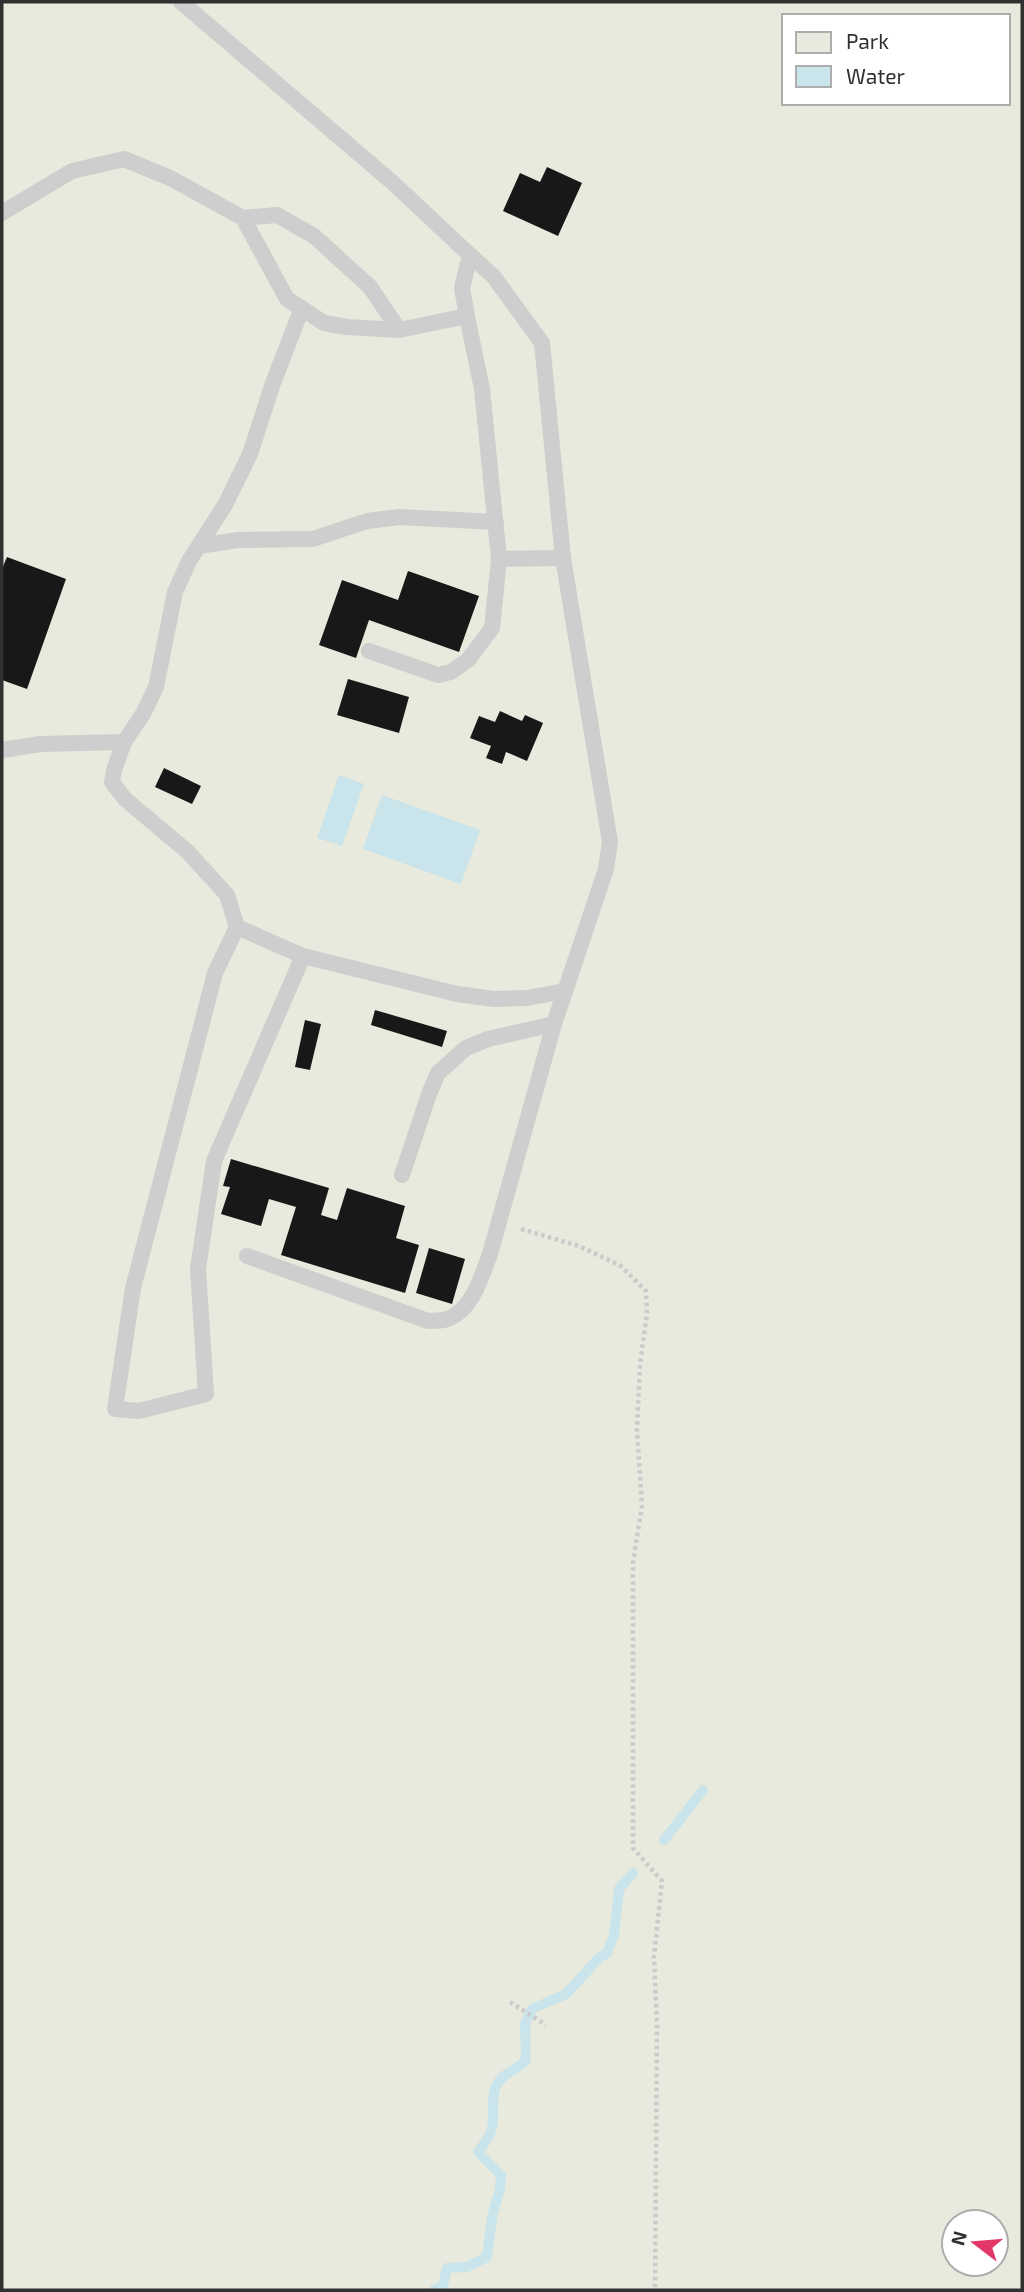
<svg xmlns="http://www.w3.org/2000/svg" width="1024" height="2292" font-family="'Exo 2',sans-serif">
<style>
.green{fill:#e7eadc;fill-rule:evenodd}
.water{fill:#c9e4ea}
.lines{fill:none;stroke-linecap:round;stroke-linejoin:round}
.stream{stroke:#c9e4ea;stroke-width:10}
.building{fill:#181818}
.path{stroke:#cbcbcb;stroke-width:4.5;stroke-dasharray:3.5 3.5;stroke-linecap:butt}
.service{stroke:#cecece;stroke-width:16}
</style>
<rect width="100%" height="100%" fill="#fff"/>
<path class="green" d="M 2,2 L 1022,2 L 1022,2290 L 2,2290 ZM 784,16 L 1008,16 L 1008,103 L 784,103 ZM 954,2222 L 996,2222 L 996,2264 L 954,2264 Z"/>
<g class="water">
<polygon points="339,775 364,784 342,846 317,838"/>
<polygon points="382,795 480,830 461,884 363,849"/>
</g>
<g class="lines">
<g class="stream">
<polyline points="664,1840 703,1790"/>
<path d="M 434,2290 L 443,2286 L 447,2268 L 467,2267 L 487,2257 L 492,2217 L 500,2189 L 501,2175 L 478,2152 C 483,2145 490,2137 492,2128 C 495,2114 490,2097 497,2084 C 504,2072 517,2070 526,2060 L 525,2024 L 532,2009 L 566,1994 L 599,1958 L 607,1953 L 614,1935 L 619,1889 L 633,1873"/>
</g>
</g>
<g class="building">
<polygon points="547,167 582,183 558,236 503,211 520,173 540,182"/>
<polygon points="7,557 66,579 27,689 2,680 2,569"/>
<polygon points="408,571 479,596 459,652 369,620 356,658 319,645 342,580 398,600"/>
<polygon points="348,679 409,697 399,733 337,715"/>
<polygon points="500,711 522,721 525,715 543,723 527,761 506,752 502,764 486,758 491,746 470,738 479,716 495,722"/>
<polygon points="164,768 201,786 192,804 155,787"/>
<polygon points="375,1010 447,1031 442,1047 371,1025"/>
<polygon points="305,1020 321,1024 310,1070 295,1067"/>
<polygon points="231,1159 329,1188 321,1215 337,1220 347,1188 405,1206 396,1238 419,1245 405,1293 281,1255 296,1207 269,1199 261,1226 221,1214 230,1187 223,1186"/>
<polygon points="429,1248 465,1259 452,1304 416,1293"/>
</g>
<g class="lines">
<g class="path">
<polyline points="521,1229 579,1246 621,1266 646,1291 647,1313 640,1364 637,1429 642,1506 633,1562 633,1848 662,1881 654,1957 657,2027 655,2290"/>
<polyline points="510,2002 546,2025"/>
</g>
<g class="service">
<path d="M 181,2 L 392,182 L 470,255 L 494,277 L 542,343 L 563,558 L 610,842 L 606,869 L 554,1024 L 490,1254 C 482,1275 473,1308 450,1318 C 444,1321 434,1321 428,1321 L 247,1256"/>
<polyline points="2,213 72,171 124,159 170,178 243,218 287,299 324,323 347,327 399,330 467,316 482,389 499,559 492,628 468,660 451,672 438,675 369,651"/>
<polyline points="243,218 277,215 314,236 370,287 399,330"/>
<polyline points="467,316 462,288 470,255"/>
<polyline points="199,546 238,540 313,539 367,521 400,517 496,522"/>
<polyline points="499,559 563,558"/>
<polyline points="124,742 114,770 112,782 125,799 188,852 227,895 237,927 215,973 133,1288 115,1409 139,1411 206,1394 198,1269 214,1161 303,956"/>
<polyline points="2,750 40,744 124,742 143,714 156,687 175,592 189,561 225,505 250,454 273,383 302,308"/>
<polyline points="237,927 303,956 457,994 494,999 527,998 565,991"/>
<polyline points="402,1175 429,1094 438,1073 466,1048 488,1039 554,1024"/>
</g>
</g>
<rect width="1024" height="2292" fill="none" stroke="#313131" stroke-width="7"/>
<rect x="782" y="14" width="228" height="91" fill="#ffffff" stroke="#adadad" stroke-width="2"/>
<rect x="796" y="32" width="35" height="21" fill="#e7eadc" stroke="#adadad" stroke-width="2"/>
<text x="846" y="49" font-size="21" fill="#313131">Park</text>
<rect x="796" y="66" width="35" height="21" fill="#c9e4ea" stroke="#adadad" stroke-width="2"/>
<text x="846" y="84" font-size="21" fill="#313131">Water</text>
<g transform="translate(975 2243) rotate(286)"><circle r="33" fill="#ffffff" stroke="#adadad" stroke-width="2"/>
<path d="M0-5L12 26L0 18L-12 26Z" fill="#e33767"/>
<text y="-10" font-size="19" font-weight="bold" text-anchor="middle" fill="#313131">N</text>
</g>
</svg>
